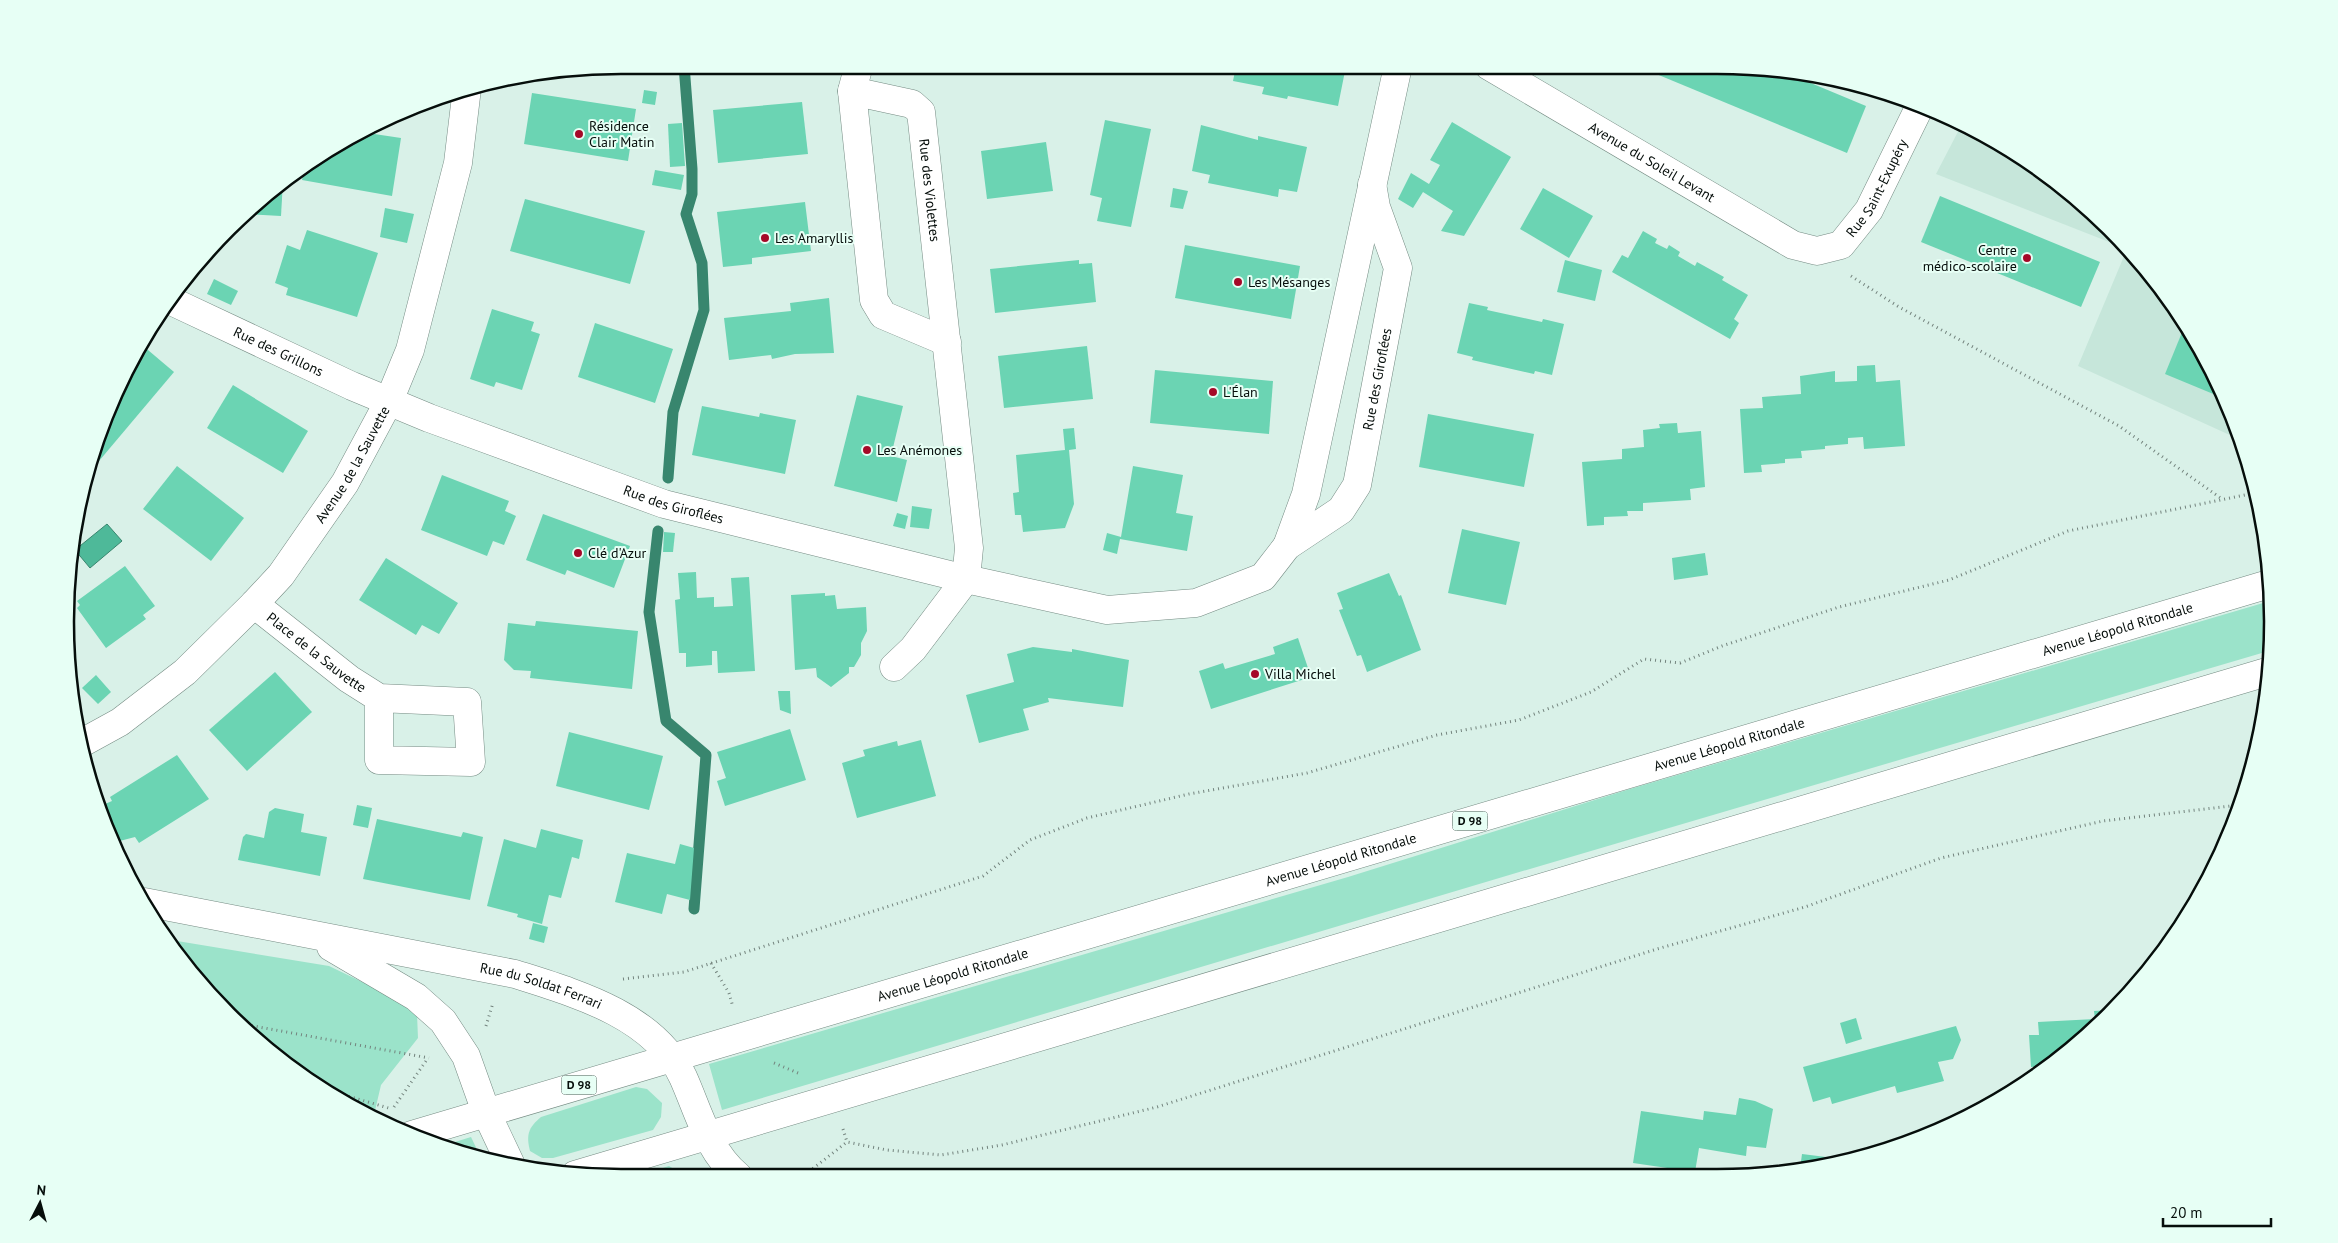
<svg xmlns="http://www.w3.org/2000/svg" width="2338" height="1243" font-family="'PT Sans',sans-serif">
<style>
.built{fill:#c6e6da}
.green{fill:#9be3ca}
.water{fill:#4eb999;stroke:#38866e}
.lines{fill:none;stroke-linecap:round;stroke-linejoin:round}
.stream{stroke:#38866e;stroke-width:11}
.building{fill:#6bd4b3}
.minor-casing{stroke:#758b83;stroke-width:29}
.trunk-casing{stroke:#758b83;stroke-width:29}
.path{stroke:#73837d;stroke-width:3;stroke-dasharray:1 4;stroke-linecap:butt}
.minor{stroke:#fff;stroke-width:28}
.trunk{stroke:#fff;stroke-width:28}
.poi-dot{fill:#a50928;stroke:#e7fff5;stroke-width:2}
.labels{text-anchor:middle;stroke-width:4;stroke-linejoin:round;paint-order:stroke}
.shield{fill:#e7fff5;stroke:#4a5651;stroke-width:1}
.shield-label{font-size:12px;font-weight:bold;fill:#060e0b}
.poi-label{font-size:14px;fill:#060e0b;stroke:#e7fff5;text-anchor:start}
.street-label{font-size:14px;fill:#060e0b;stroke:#e7fff5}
.rim{fill:none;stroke:#060e0b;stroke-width:2.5}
</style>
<rect width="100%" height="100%" fill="#d9f1e8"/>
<polygon class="built" points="1963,122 2056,180 2135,255 2199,344 2243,441 2078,366 2127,249 1936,174"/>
<g class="green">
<polygon points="2270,601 2272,650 1516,873 722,1110 709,1064 1348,877 1630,789"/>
<polygon points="165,939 329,966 402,1001 417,1014 418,1038 381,1085 373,1119 283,1063 228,1015"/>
<path d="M 636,1087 L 647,1089 L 662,1103 L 661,1117 L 653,1130 L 553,1158 L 542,1158 L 530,1151 C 526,1135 528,1128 541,1117 Z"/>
<polygon points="471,1137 482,1160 442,1146"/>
<polygon points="669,1166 687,1177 634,1177"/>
</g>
<polygon class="water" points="107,524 122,541 90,568 75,550"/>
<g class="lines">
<g class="stream">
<polyline points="668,478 673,412 704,310 702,263 686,214 692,194 692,169 684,65"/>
<polyline points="658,531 649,612 666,721 706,755 694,909"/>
</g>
</g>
<g class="building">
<polygon points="1236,66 1346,66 1338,106 1288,96 1287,99 1262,94 1264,87 1233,81"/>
<polygon points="1637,66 1753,66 1782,71 1866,106 1847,153"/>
<polygon points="644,90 657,92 655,105 642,103"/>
<polygon points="532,93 636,109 628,161 524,144"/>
<polygon points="802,102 808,154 718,163 713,110"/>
<polygon points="1105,120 1151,129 1131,227 1097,221 1102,198 1090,195"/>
<polygon points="1452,122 1511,157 1464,236 1441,231 1453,211 1423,192 1413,208 1398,199 1411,173 1429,184 1440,165 1430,160"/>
<polygon points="682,123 685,166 670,167 668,124"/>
<polygon points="1201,125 1258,140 1258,136 1307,147 1297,192 1279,189 1278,197 1208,183 1210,175 1192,171"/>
<polygon points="361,132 401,138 392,196 302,180 305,165 344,139"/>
<polygon points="1046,142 1053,191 987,199 981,151"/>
<polygon points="655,170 684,175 681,190 652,185"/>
<polygon points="282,181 283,181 281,216 247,214"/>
<polygon points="1173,188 1188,191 1183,209 1170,207"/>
<polygon points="1543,188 1593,216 1569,258 1520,229"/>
<polygon points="1940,196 2100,262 2081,307 1921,242"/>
<polygon points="525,199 645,231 630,284 510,251"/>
<polygon points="805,202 811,251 752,258 752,264 723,267 717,212"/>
<polygon points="385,208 414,214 407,243 380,237"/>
<polygon points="307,230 378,253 357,317 286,295 288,288 275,283 287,245 300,250"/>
<polygon points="1643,231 1657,239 1655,243 1667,249 1669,245 1680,252 1678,256 1695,266 1697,262 1724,277 1722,280 1748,295 1734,319 1739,323 1730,339 1612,272 1622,255 1628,258"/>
<polygon points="1185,245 1300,266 1291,319 1175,298"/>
<polygon points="1079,260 1079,264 1092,263 1096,302 995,313 990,269"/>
<polygon points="1565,260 1602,270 1595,301 1557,292"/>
<polygon points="214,279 238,291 231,305 207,294"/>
<polygon points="829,298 834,353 795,354 772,359 771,355 729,360 724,318 791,311 790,303"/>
<polygon points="1469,303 1488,307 1487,310 1542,322 1543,319 1564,324 1552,375 1535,371 1534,374 1472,360 1473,357 1457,353"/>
<polygon points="492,309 534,322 531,331 540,334 522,390 496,382 494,387 470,379"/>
<polygon points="595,323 673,349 655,403 578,377"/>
<polygon points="2185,325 2199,344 2223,398 2165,374"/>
<polygon points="142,345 174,372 83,480 107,408"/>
<polygon points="1087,346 1093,399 1004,408 998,356"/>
<polygon points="1875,365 1876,382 1900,380 1905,446 1864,449 1863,437 1848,438 1848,444 1825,446 1825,449 1801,451 1802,458 1785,459 1785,463 1761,465 1762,472 1744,473 1740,409 1763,408 1762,397 1801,394 1800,376 1835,371 1835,382 1857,381 1857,366"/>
<polygon points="1155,370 1273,381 1269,434 1150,423"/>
<polygon points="233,385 308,431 283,473 207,428"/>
<polygon points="857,395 903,406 891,456 907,460 897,502 834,486"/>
<polygon points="702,406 759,417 760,413 796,420 785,474 692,455"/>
<polygon points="1428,414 1534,434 1524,487 1419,467"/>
<polygon points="1677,423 1678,433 1701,431 1705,487 1690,489 1691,500 1643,503 1643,511 1627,511 1628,516 1604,517 1604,525 1587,526 1582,462 1622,459 1622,449 1644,447 1643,430 1660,428 1659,424"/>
<polygon points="1074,428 1076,449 1069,450 1074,504 1065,528 1023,532 1021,515 1015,515 1013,493 1019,492 1016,455 1065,450 1063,429"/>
<polygon points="177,466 244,518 211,561 143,509"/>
<polygon points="1133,466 1183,475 1176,513 1193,516 1187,551 1120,539 1117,554 1103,550 1107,533 1121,537"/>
<polygon points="442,475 509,501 505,511 516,516 504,545 493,541 487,556 421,530"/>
<polygon points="912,506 932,509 929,529 910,527"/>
<polygon points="897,513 908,516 905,529 893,526"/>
<polygon points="543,514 630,546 614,588 567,570 565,575 526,560"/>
<polygon points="1462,529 1520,542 1506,605 1448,593"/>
<polygon points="664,532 675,533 673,552 663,552"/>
<polygon points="1705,553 1708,575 1674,580 1672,558"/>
<polygon points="386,558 458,603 439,634 422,625 416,635 359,600"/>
<polygon points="125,566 155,606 143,615 146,619 106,648 77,608 80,605 77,601"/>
<polygon points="696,572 697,598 714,597 714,607 733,606 731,578 749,577 755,671 718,673 717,651 712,651 712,665 686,667 686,653 679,653 675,600 680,599 678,573"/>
<polygon points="1389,573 1399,596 1401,595 1421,650 1367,672 1361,655 1357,656 1339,610 1343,609 1337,593"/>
<polygon points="68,576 74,585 66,591 66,585"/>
<polygon points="825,593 825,596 835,595 837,609 866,607 867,631 861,643 861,655 854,667 849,667 849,673 831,687 817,677 816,668 795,670 791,595"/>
<polygon points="536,621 638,631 632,689 530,678 531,671 514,670 504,660 508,623 535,626"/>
<polygon points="1298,638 1311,677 1211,709 1199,671 1223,663 1225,669 1275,654 1273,647"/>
<polygon points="1033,647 1072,652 1072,649 1129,660 1123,707 1048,698 1049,702 1023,709 1029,730 979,743 966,695 1014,682 1007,654"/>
<polygon points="275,672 312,712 247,771 209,730"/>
<polygon points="96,675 111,692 98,704 82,688"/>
<polygon points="778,691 790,691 791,714 780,710"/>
<polygon points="790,729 806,780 725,806 717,781 726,778 717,752"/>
<polygon points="569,732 663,756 649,810 556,786"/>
<polygon points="921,740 936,796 857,818 842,763 865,756 863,750 897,741 898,746"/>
<polygon points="177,755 209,799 139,843 135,837 112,843 98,807 112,801 110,797"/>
<polygon points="357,805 372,808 368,828 353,825"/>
<polygon points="275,808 304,814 301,832 327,837 320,876 238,860 243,837 246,834 264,838 269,812"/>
<polygon points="377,819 461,837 463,832 483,837 470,900 363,879"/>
<polygon points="541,829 583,840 579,859 572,857 561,898 549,895 542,924 517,917 518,914 487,906 504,839 536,848"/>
<polygon points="680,844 694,848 690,900 667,894 662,914 615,902 627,853 675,864"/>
<polygon points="533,923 548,927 544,943 529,939"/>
<polygon points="2110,1010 2046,1066 2031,1067 2029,1035 2039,1035 2038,1022 2095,1019 2094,1011"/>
<polygon points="1856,1018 1862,1039 1846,1044 1840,1023"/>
<polygon points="1956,1026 1961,1040 1953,1059 1938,1062 1944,1081 1897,1093 1895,1086 1832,1104 1830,1097 1813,1102 1803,1067"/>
<polygon points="1739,1098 1755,1101 1773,1109 1766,1148 1747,1146 1746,1156 1699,1148 1695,1172 1633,1163 1641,1111 1703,1120 1704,1111 1736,1115"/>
<polygon points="1802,1154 1842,1159 1784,1173 1785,1166 1800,1169"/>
</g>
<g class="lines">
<defs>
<g id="minor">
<path id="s1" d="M 859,65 L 852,91 L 912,104 L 921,112 L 969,548 L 966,579 L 913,649 L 894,667"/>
<path id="s2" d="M 1489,66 L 1793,245 L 1817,251 L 1841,245 L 1869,210 L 1920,106"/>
<polyline points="852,91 874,300 883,315 947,342"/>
<path id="s3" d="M 169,300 L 352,386 L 429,418 L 664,504 L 966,579 L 1107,610 L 1196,603 L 1263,577 L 1287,546 L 1341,510 L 1357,485 L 1398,268 L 1376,207 L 1372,184"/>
<polyline points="1287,546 1306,494 1398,66"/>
<path id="s4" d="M 254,604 L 349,679 L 379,698 L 379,760 L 471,762 L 467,702 L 379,698"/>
<path id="s5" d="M 80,744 L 120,722 L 185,672 L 254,604 L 281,575 L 345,483 L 389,401 L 410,350 L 458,163 L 467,88"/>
<path id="s6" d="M 144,902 L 515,974 C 575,993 654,1015 683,1077 C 698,1110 708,1152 738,1176"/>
<polyline points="331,947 416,997 443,1021 466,1056 486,1112 511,1165"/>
</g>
<g id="trunk">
<path id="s7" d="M 412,1135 L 2269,584"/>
<polyline points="575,1175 2270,671"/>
</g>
</defs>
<use href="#minor" class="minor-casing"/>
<use href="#trunk" class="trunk-casing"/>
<g class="path">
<polyline points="1851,276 1899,307 2119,426 2222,499"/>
<polyline points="711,963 729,993 733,1007"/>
<polyline points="623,979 684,972 983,876 1030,840 1087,818 1189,794 1307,773 1437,735 1519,720 1591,692 1644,659 1680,663 1722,646 1839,607 1949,580 2068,531 2255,493"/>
<polyline points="237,1023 429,1058"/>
<polyline points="486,1026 493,1003"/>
<polyline points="774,1063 798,1073"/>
<polyline points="334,1095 344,1095 392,1109"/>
<polyline points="394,1107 428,1058"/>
<polyline points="843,1129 847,1142"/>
<polyline points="789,1176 811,1170 847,1142 887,1150 941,1155 1002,1145 1157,1107 1657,949 1805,907 1941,858 2103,821 2239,805"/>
</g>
<use href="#minor" class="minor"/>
<use href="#trunk" class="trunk"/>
</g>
<g class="poi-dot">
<circle cx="579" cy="134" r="5"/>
<circle cx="765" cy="238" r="5"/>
<circle cx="2027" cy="258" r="5"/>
<circle cx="1238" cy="282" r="5"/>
<circle cx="1213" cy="392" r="5"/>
<circle cx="867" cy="450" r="5"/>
<circle cx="578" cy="553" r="5"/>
<circle cx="1255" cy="674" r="5"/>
</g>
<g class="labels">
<g class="shield">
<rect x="1452.5" y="811.5" width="35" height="19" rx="4"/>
<rect x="561.5" y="1075.5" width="35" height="19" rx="4"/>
</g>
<g class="shield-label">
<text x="1470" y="825">D 98</text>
<text x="579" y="1089">D 98</text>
</g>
<g class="poi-label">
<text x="589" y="131">Résidence<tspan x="589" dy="16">Clair Matin</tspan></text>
<text x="775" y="243">Les Amaryllis</text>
<text x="2017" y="255" text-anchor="end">Centre<tspan x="2017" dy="16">médico-scolaire</tspan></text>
<text x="1248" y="287">Les Mésanges</text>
<text x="1223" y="397">L'Élan</text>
<text x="877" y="455">Les Anémones</text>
<text x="588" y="558">Clé d'Azur</text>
<text x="1265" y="679">Villa Michel</text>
</g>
<g class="street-label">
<text dy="5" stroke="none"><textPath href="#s2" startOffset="189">Avenue du Soleil Levant</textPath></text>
<text dy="5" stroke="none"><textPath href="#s2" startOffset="470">Rue Saint-Exupéry</textPath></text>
<text dy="5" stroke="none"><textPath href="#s1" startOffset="179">Rue des Violettes</textPath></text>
<text dy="5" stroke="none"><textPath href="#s3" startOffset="121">Rue des Grillons</textPath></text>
<text dy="5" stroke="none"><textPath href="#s3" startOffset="1394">Rue des Giroflées</textPath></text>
<text dy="5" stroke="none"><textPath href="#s5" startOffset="396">Avenue de la Sauvette</textPath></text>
<text dy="5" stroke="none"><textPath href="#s3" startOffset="545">Rue des Giroflées</textPath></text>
<text dy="5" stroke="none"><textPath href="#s7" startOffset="1779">Avenue Léopold Ritondale</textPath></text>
<text dy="5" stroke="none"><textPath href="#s4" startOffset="79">Place de la Sauvette</textPath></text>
<text dy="5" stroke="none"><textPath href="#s7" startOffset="1374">Avenue Léopold Ritondale</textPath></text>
<text dy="5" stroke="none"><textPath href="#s7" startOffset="969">Avenue Léopold Ritondale</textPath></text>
<text dy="5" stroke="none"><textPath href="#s7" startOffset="564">Avenue Léopold Ritondale</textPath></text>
<text dy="5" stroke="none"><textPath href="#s6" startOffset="406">Rue du Soldat Ferrari</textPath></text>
</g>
</g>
<path d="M0 0H2338V1243H0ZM621 74H1717A547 547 0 0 1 2264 621V622A547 547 0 0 1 1717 1169H621A547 547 0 0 1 74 622V621A547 547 0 0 1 621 74Z" fill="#e7fff5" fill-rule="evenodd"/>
<path class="rim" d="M621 74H1717A547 547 0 0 1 2264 621V622A547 547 0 0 1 1717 1169H621A547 547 0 0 1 74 622V621A547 547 0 0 1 621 74Z"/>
<g transform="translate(40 1203) rotate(6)" stroke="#e7fff5" stroke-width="4" paint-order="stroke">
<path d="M0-4L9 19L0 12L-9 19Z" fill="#060e0b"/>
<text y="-8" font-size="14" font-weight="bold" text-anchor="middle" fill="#060e0b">N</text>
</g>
<path d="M2163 1218v8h108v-8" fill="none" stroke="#060e0b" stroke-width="2.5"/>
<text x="2170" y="1218" font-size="15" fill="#060e0b" stroke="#e7fff5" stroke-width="4" paint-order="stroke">20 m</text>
</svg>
